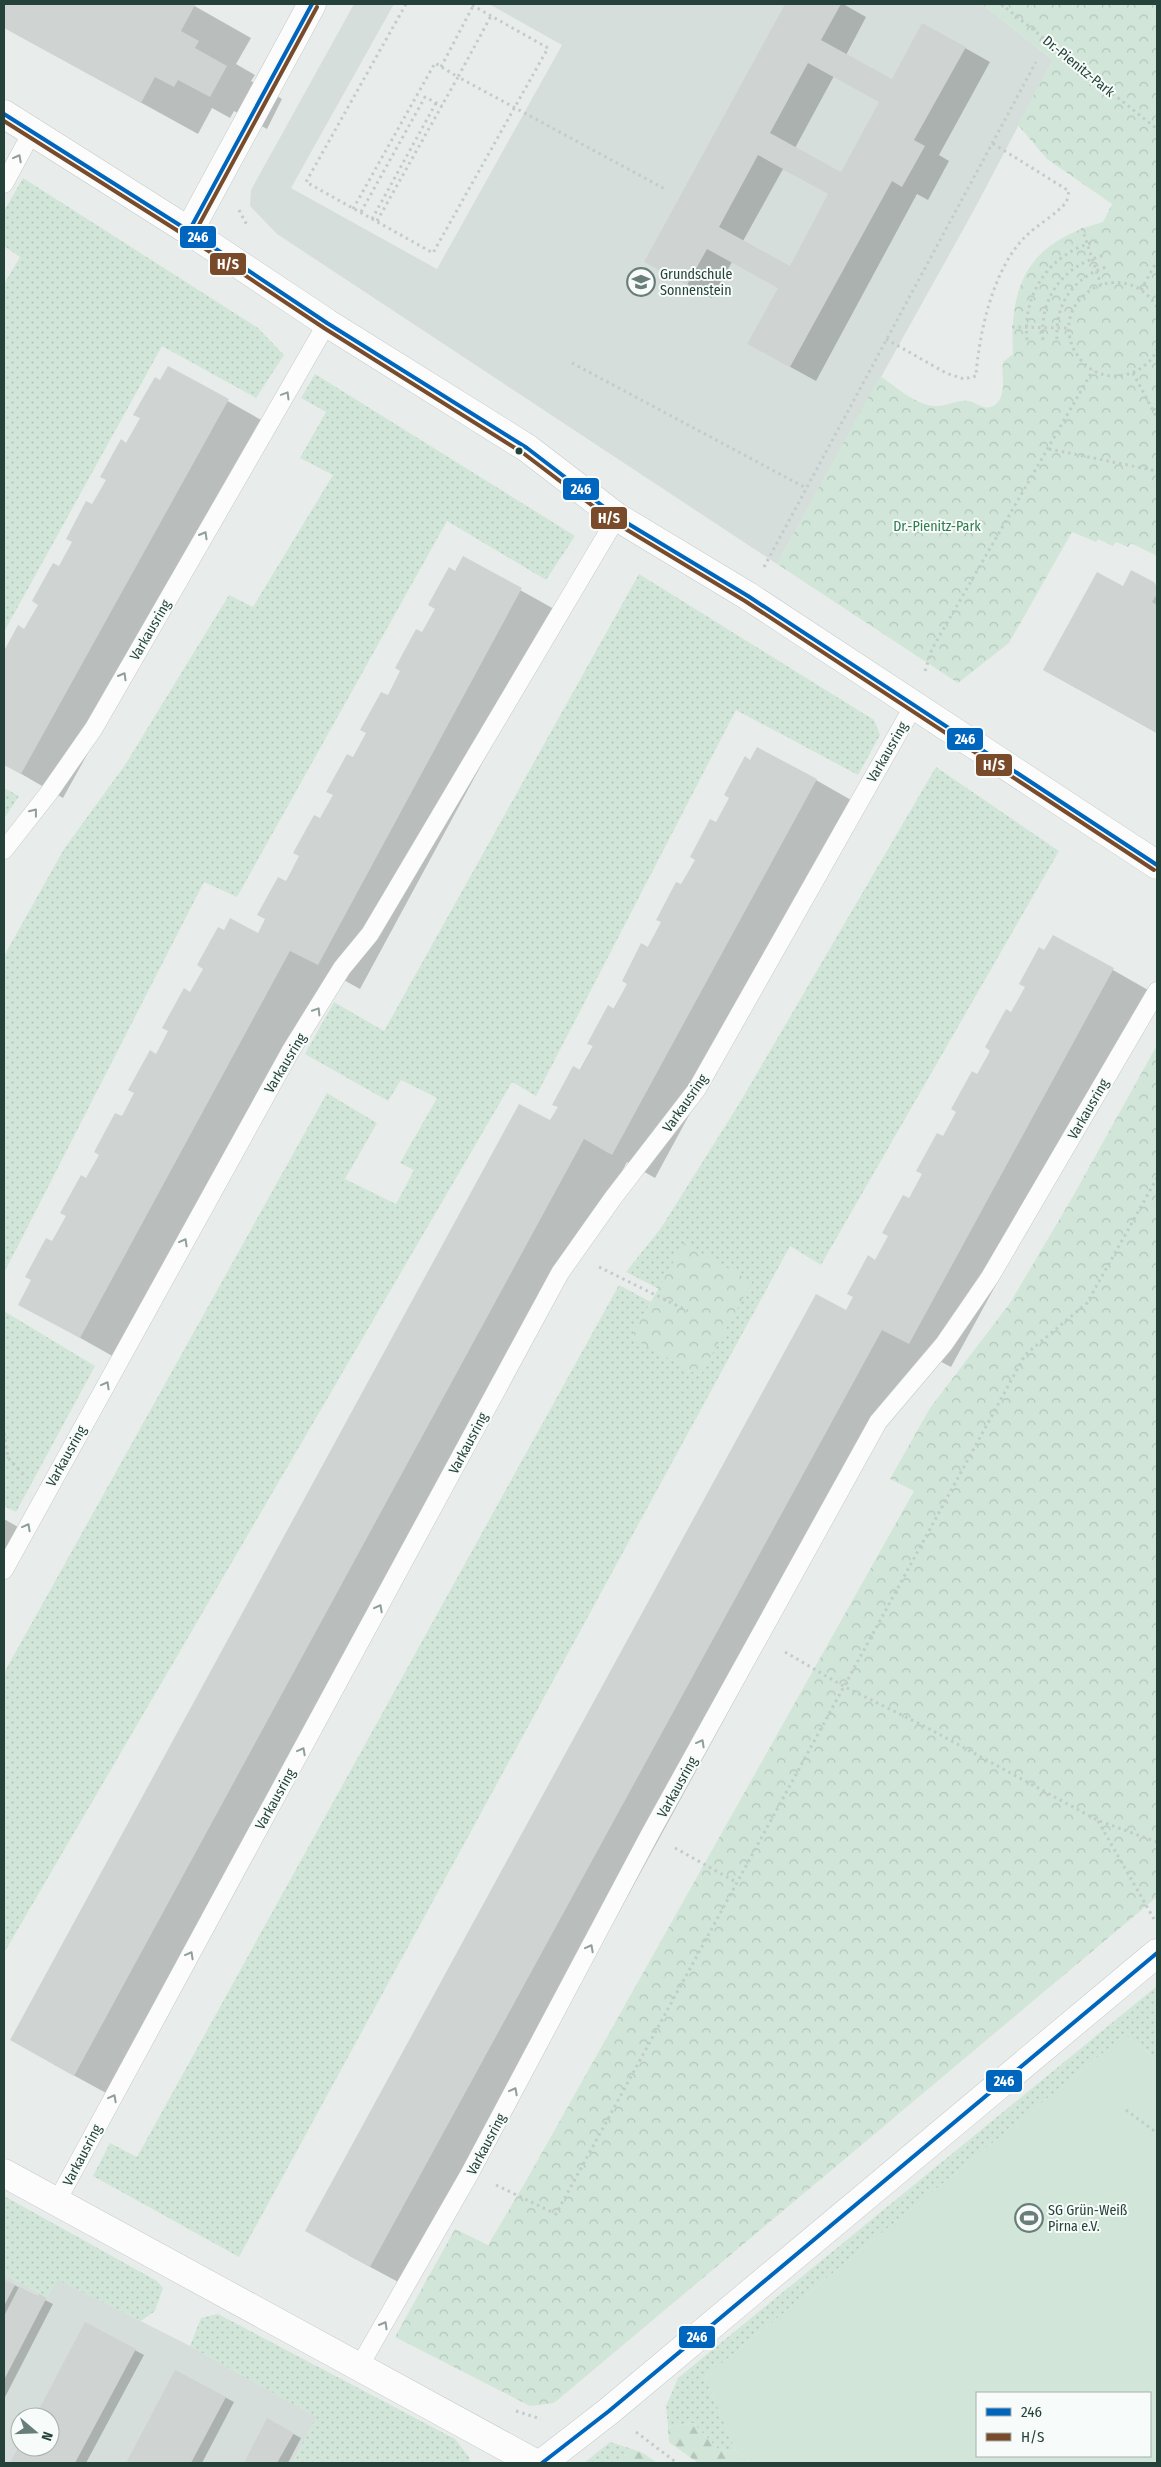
<svg xmlns="http://www.w3.org/2000/svg" width="1161" height="2467" font-family="'Fira Sans Condensed',sans-serif">
<style>
.built{fill:#d6dedb;fill-rule:evenodd}
.grass{fill:url(#grass-dots)}
.forest{fill:url(#forest-firs)}
.park{fill:url(#park-crowns)}
.pitch{fill:#d1e6d8;fill-rule:evenodd}
.shadow{fill:#0003;fill-rule:evenodd}
.building{fill:#cfd4d2;fill-rule:evenodd}
.lines{fill:none;stroke-linecap:round;stroke-linejoin:round}
.lane-casing{stroke:#c5cac8;stroke-width:19}
.street-casing{stroke:#c5cac8;stroke-width:29}
.secondary-casing{stroke:#c3cbc8;stroke-width:29}
.path{stroke:#c3ccca;stroke-width:3;stroke-dasharray:2.5 4;stroke-linecap:butt}
.lane{stroke:#fcfcfc;stroke-width:18}
.street{stroke:#fcfcfc;stroke-width:28}
.secondary{stroke:#fcfcfc;stroke-width:28}
.bus-1-casing{stroke:#f7fbf9;stroke-width:8}
.bus-2-casing{stroke:#f7fbf9;stroke-width:8}
.bus-1{stroke:#0065bd;stroke-width:4}
.bus-2{stroke:#7a4b2a;stroke-width:4}
.oneway{stroke:#909f9b}
.bus-dot{fill:#24423a;stroke:#f7fbf9;stroke-width:2}
.labels{text-anchor:middle;stroke-width:4;stroke-linejoin:round;paint-order:stroke}
.street-label{font-size:14px;fill:#24423a;stroke:#f7fbf9}
.poi-label{font-size:14px;fill:#24423a;stroke:#f7fbf9;text-anchor:start}
.park-label{font-size:14px;fill:#2d7a4b;stroke:#f7fbf9}
.line-badge{stroke:#f7fbf9;stroke-width:2}
.badge-label{font-size:14px;text-anchor:middle;font-weight:bold;fill:#fff}
</style>
<defs>
<pattern id="grass-dots" width="8" height="8" patternUnits="userSpaceOnUse" patternTransform="scale(1.25)"><rect width="8" height="8" fill="#d1e6d8"/><path d="M2 2h.1M6 6h.1" fill="none" stroke="#b3c6ba" stroke-width="1.8" stroke-linecap="round"/></pattern>
<pattern id="forest-firs" width="22" height="20" patternUnits="userSpaceOnUse" patternTransform="scale(1.25)"><rect width="22" height="20" fill="#d1e6d8"/><path d="M5 1l3.5 6h-7zM16 11l3.5 6h-7z" fill="#b3c6ba"/></pattern>
<pattern id="park-crowns" width="20" height="18" patternUnits="userSpaceOnUse" patternTransform="scale(1.25)"><rect width="20" height="18" fill="#d1e6d8"/><path d="M2 6a3 3 0 1 1 6 0M12 15a3 3 0 1 1 6 0" fill="none" stroke="#b3c6ba"/></pattern>
</defs>
<rect width="100%" height="100%" fill="#e8edeb"/>
<g class="built">
<polygon points="354,4 394,4 291,188 437,269 562,45 489,4 982,4 1053,60 974,210 777,564 277,234 250,206 251,190"/>
<path d="M 4,2274 L 47,2297 L 58,2279 L 190,2346 L 317,2417 L 292,2463 L 4,2463 ZM 20,2417 L 50,2417 L 50,2447 L 20,2447 Z"/>
</g>
<g class="grass">
<polygon points="23,178 258,328 284,355 256,398 162,346 4,632 4,284 20,257 4,246 4,211"/>
<polygon points="315,374 575,536 546,580 447,521 237,897 204,882 4,1273 4,956 64,849 125,765 229,595 253,607 333,475 300,458 326,412 301,398"/>
<polygon points="639,574 874,720 880,735 858,775 736,710 536,1096 512,1082 4,1953 4,1673 327,1093 377,1123 345,1179 396,1204 414,1170 400,1163 437,1098 401,1080 388,1101 305,1054 334,1002 384,1031"/>
<polygon points="936,767 1059,851 821,1265 790,1246 239,2257 93,2176 110,2143 137,2157 619,1285 651,1302 632,1337 700,1376 685,1244 659,1289 626,1272 661,1228 739,1104"/>
<polygon points="4,788 19,796 4,819"/>
<polygon points="4,1311 95,1366 16,1512 4,1506"/>
<polygon points="1157,1986 1157,2059 1125,2035 705,2377 736,2451 718,2449 693,2423 668,2427 666,2406 678,2378"/>
<polygon points="4,2196 157,2281 163,2288 155,2311 141,2321 58,2280 47,2297 4,2274"/>
<polygon points="218,2314 455,2439 469,2457 470,2463 292,2463 316,2417 190,2346 201,2318"/>
<polygon points="610,2442 632,2449 617,2463 584,2463"/>
</g>
<g class="forest">
<polygon points="693,2423 718,2449 736,2451 751,2463 698,2463 669,2442 668,2427"/>
<polygon points="632,2449 643,2453 657,2463 617,2463"/>
</g>
<g class="park">
<path d="M 982,4 L 1157,4 L 1157,556 L 1131,543 L 1128,547 L 1116,542 L 1113,546 L 1098,539 L 1096,542 L 1072,532 L 1009,643 L 958,683 L 777,564 L 880,376 C 895,386 916,405 934,406 C 946,407 957,399 969,401 C 980,404 986,413 997,403 C 1007,393 1001,374 1003,362 L 1013,354 C 1009,281 1030,242 1103,222 L 1112,204 L 1047,159 L 1018,125 L 1053,60 Z"/>
<polygon points="1157,1045 1157,1897 554,2403 530,2406 395,2337 455,2229 488,2245 526,2181 914,1491 890,1479 930,1408 1010,1303 1072,1198"/>
<polygon points="684,1243 752,1282 700,1376 631,1337"/>
</g>
<path class="pitch" d="M 1125,2035 L 1157,2059 L 1157,2463 L 751,2463 L 736,2451 L 705,2377 ZM 977,2393 L 1150,2393 L 1150,2456 L 977,2456 Z"/>
<g class="shadow">
<polygon points="4,4 191,4 251,38 236,64 255,75 251,81 282,99 267,129 234,111 230,118 212,108 198,134 4,27"/>
<path d="M 786,4 L 843,4 L 866,17 L 846,55 L 892,80 L 965,48 L 990,62 L 939,155 L 949,161 L 928,200 L 917,194 L 816,381 L 774,358 L 779,288 L 732,262 L 712,298 L 646,261 ZM 834,76 L 880,102 L 841,174 L 795,148 ZM 783,169 L 830,194 L 790,267 L 743,241 Z"/>
<polygon points="169,368 270,425 63,798 4,764 4,653 18,627 25,631"/>
<polygon points="463,558 563,614 360,989 333,974 123,1362 20,1304 224,932 258,935"/>
<polygon points="1132,572 1157,586 1157,733 1044,670 1123,587"/>
<polygon points="751,761 816,780 858,804 655,1178 627,1162 117,2099 53,2064 551,1122"/>
<polygon points="1045,952 1113,970 1155,994 951,1367 924,1353 413,2290 348,2255 847,1312"/>
<polygon points="4,1519 25,1531 4,1570"/>
<polygon points="4,2280 53,2304 4,2399"/>
<polygon points="86,2324 144,2355 86,2463 11,2463 20,2447 50,2447 50,2417 36,2417"/>
<polygon points="176,2371 234,2402 202,2463 127,2463"/>
<polygon points="268,2420 301,2438 288,2463 245,2463"/>
</g>
<g class="building">
<polygon points="4,4 194,4 195,5 181,31 199,41 195,48 227,66 210,97 178,80 174,87 155,77 141,103 4,28"/>
<path d="M 785,4 L 841,4 L 821,40 L 892,79 L 922,23 L 966,47 L 914,140 L 925,146 L 902,187 L 892,181 L 790,367 L 747,344 L 778,288 L 707,249 L 687,285 L 644,262 ZM 808,63 L 879,102 L 841,172 L 770,133 ZM 758,155 L 828,194 L 790,266 L 719,227 Z"/>
<polygon points="168,366 229,399 21,774 4,765 4,651 18,625 24,629 38,605 32,601 53,563 59,566 72,542 66,539 86,501 92,504 106,480 100,477 121,439 126,443 140,418 133,415 155,377 160,380"/>
<polygon points="463,556 522,588 318,965 290,951 80,1338 18,1305 31,1280 25,1277 46,1238 52,1241 66,1216 60,1213 81,1175 86,1178 99,1155 94,1152 115,1113 122,1116 134,1093 128,1090 150,1050 156,1054 168,1031 162,1028 184,988 190,992 203,969 197,965 218,927 224,930 230,918 258,933 265,919 257,915 278,877 286,881 299,856 293,853 314,815 320,818 333,795 326,792 347,754 353,757 366,733 360,730 381,692 388,695 400,671 395,668 416,629 422,632 435,609 428,605 449,567 455,571"/>
<polygon points="1131,570 1154,582 1157,587 1157,594 1152,602 1157,605 1157,733 1043,670 1097,572 1123,586"/>
<polygon points="757,747 817,779 612,1155 584,1139 74,2076 10,2040 519,1104 550,1120 558,1107 552,1105 573,1066 580,1070 587,1058 593,1046 587,1044 608,1005 614,1009 627,984 622,981 641,943 648,947 661,922 656,920 676,882 681,884 695,860 690,857 710,819 716,822 729,798 724,795 745,756 750,760"/>
<polygon points="1053,935 1114,968 909,1344 882,1330 370,2267 305,2231 816,1294 846,1310 853,1297 847,1294 868,1255 875,1260 888,1236 882,1233 903,1195 909,1198 922,1174 916,1171 937,1133 943,1136 956,1112 951,1109 972,1071 977,1074 984,1062 990,1051 985,1047 1006,1009 1011,1012 1025,987 1019,984 1039,947 1044,950"/>
<polygon points="4,2279 15,2285 4,2306"/>
<polygon points="19,2287 37,2296 39,2294 46,2298 45,2301 4,2380 4,2316"/>
<polygon points="85,2322 136,2349 75,2463 10,2463 20,2444 20,2447 50,2447 50,2417 35,2417"/>
<polygon points="175,2370 226,2397 191,2463 126,2463"/>
<polygon points="267,2418 294,2433 277,2463 244,2463"/>
</g>
<g class="lines">
<defs>
<g id="lane">
<polyline points="4,184 32,132"/>
<polyline points="4,850 48,794 94,728 327,323"/>
<polyline points="4,1570 290,1052 342,968 370,934 617,517"/>
<polyline points="56,2203 560,1273 613,1198 697,1089 914,705"/>
<polyline points="359,2367 470,2173 650,1834 878,1422 944,1344 990,1277 1157,991"/>
</g>
<g id="street">
<polyline points="4,114 189,231 327,323 527,448 617,517 748,596 1157,865"/>
<polyline points="189,231 312,4"/>
<polyline points="4,2173 535,2463"/>
</g>
<polyline id="secondary" points="542,2463 609,2411 1157,1953"/>
</defs>
<use href="#lane" class="lane-casing"/>
<use href="#street" class="street-casing"/>
<use href="#secondary" class="secondary-casing"/>
<g class="path">
<polyline points="406,4 306,182 433,253 548,48 470,4"/>
<polyline points="1001,4 1157,129"/>
<polyline points="441,67 473,6"/>
<polyline points="353,209 435,63 458,77 491,16"/>
<polyline points="239,210 248,227"/>
<polyline points="361,212 425,97 442,106"/>
<polyline points="372,219 436,103"/>
<polyline points="377,221 458,77 665,189"/>
<polyline points="1082,228 1101,285"/>
<polyline points="1141,290 1157,261"/>
<path d="M 1157,307 C 1120,249 1039,305 1080,359 C 1089,371 1104,377 1117,376 C 1134,375 1150,365 1157,350"/>
<polyline points="1012,327 1068,328"/>
<path d="M 886,339 L 946,373 L 964,379 L 976,376 C 979,333 993,269 1025,237 C 1034,227 1060,212 1066,202 C 1068,199 1068,194 1069,191 L 992,143"/>
<path d="M 1057,339 C 1055,304 1073,278 1106,267"/>
<path d="M 1027,340 C 1022,292 1051,252 1098,241"/>
<path d="M 1043,340 C 1039,298 1063,265 1105,255"/>
<polyline points="572,363 806,488"/>
<polyline points="1133,373 1157,418"/>
<polyline points="1049,449 1157,471"/>
<polyline points="764,567 1036,62"/>
<polyline points="925,671 932,649 1093,370"/>
<polyline points="599,1267 688,1311"/>
<polyline points="4,1433 8,1458 24,1475"/>
<polyline points="785,1652 845,1687 924,1726 1097,1820 1157,1842"/>
<polyline points="1098,1821 1154,1919"/>
<polyline points="675,1848 736,1882"/>
<polyline points="1126,2110 1157,2133"/>
<polyline points="496,2185 556,2214 1025,1355 1087,1303 1157,1178"/>
<polyline points="516,2411 541,2419"/>
<polyline points="636,2432 677,2463"/>
</g>
<use href="#lane" class="lane"/>
<use href="#street" class="street"/>
<use href="#secondary" class="secondary"/>
<defs>
<g id="bus-1">
<polyline points="4,114 189,231 327,323 527,448 617,517 748,596 1157,865"/>
<polyline points="189,231 312,4"/>
<polyline points="542,2463 609,2411 1157,1953"/>
</g>
<g id="bus-2">
<polyline points="4,121 186,236 324,328 523,453 614,522 745,601 1154,870"/>
<polyline points="194,234 317,7"/>
</g>
</defs>
<use href="#bus-1" class="bus-1-casing"/>
<use href="#bus-2" class="bus-2-casing"/>
<use href="#bus-1" class="bus-1"/>
<use href="#bus-2" class="bus-2"/>
</g>
<defs><path id="oneway-chevron" d="M-2-3.5L2.5 0L-2 3.5" fill="none" stroke-width="1.6" stroke-linecap="round" stroke-linejoin="round" transform="scale(1.25)"/></defs>
<g class="oneway">
<use href="#oneway-chevron" transform="translate(18 158) rotate(-62)"/>
<use href="#oneway-chevron" transform="translate(286 395) rotate(-59)"/>
<use href="#oneway-chevron" transform="translate(204 535) rotate(-60)"/>
<use href="#oneway-chevron" transform="translate(123 676) rotate(-60)"/>
<use href="#oneway-chevron" transform="translate(34 812) rotate(-52)"/>
<use href="#oneway-chevron" transform="translate(317 1011) rotate(-58)"/>
<use href="#oneway-chevron" transform="translate(184 1242) rotate(-61)"/>
<use href="#oneway-chevron" transform="translate(106 1385) rotate(-61)"/>
<use href="#oneway-chevron" transform="translate(27 1527) rotate(-61)"/>
<use href="#oneway-chevron" transform="translate(379 1608) rotate(-62)"/>
<use href="#oneway-chevron" transform="translate(701 1743) rotate(-61)"/>
<use href="#oneway-chevron" transform="translate(302 1751) rotate(-62)"/>
<use href="#oneway-chevron" transform="translate(590 1948) rotate(-62)"/>
<use href="#oneway-chevron" transform="translate(190 1955) rotate(-61)"/>
<use href="#oneway-chevron" transform="translate(514 2091) rotate(-62)"/>
<use href="#oneway-chevron" transform="translate(113 2098) rotate(-62)"/>
<use href="#oneway-chevron" transform="translate(384 2325) rotate(-60)"/>
</g>
<defs>
<symbol id="school-ring" viewBox="-11 -11 22 22"><circle r="9.5" fill="#f7fbf9" stroke="#697e78" stroke-width="1.5"/><path d="M0-5L7-2L0 1L-7-2ZM-4 1L0 2.5L4 1V4Q0 6-4 4Z" fill="#697e78"/></symbol>
<symbol id="stadium-ring" viewBox="-11 -11 22 22"><circle r="9.5" fill="#f7fbf9" stroke="#697e78" stroke-width="1.5"/><path d="M0-5a6.5 5 0 1 0 0 10a6.5 5 0 1 0 0-10ZM-3.5-1.8h7v3.6h-7Z" fill="#697e78"/></symbol>
</defs>
<g fill-rule="evenodd">
<use href="#school-ring" x="625" y="266" width="32" height="32"/>
<use href="#stadium-ring" x="1013" y="2202" width="32" height="32"/>
</g>
<circle class="bus-dot" cx="519" cy="451" r="4.5"/>
<g class="labels">
<g class="street-label">
<text transform="translate(1079 66) rotate(39)" y="5">Dr.-Pienitz-Park</text>
<text transform="translate(150 630) rotate(-60)" y="5">Varkausring</text>
<text transform="translate(887 752) rotate(-60)" y="5">Varkausring</text>
<text transform="translate(285 1063) rotate(-59)" y="5">Varkausring</text>
<text transform="translate(685 1103) rotate(-55)" y="5">Varkausring</text>
<text transform="translate(1088 1109) rotate(-60)" y="5">Varkausring</text>
<text transform="translate(468 1443) rotate(-62)" y="5">Varkausring</text>
<text transform="translate(66 1456) rotate(-61)" y="5">Varkausring</text>
<text transform="translate(677 1787) rotate(-61)" y="5">Varkausring</text>
<text transform="translate(275 1799) rotate(-61)" y="5">Varkausring</text>
<text transform="translate(486 2144) rotate(-62)" y="5">Varkausring</text>
<text transform="translate(82 2155) rotate(-62)" y="5">Varkausring</text>
</g>
<g class="poi-label">
<text x="660" y="279">Grundschule<tspan x="660" dy="16">Sonnenstein</tspan></text>
<text x="1048" y="2215">SG Grün-Weiß<tspan x="1048" dy="16">Pirna e.V.</tspan></text>
</g>
<g class="park-label">
<text x="937" y="531">Dr.-Pienitz-Park</text>
</g>
</g>
<g class="line-badge">
<rect x="179" y="225" width="38" height="24" rx="5" fill="#0065bd"/>
<rect x="209" y="252" width="38" height="24" rx="5" fill="#7a4b2a"/>
<rect x="562" y="477" width="38" height="24" rx="5" fill="#0065bd"/>
<rect x="590" y="506" width="38" height="24" rx="5" fill="#7a4b2a"/>
<rect x="946" y="727" width="38" height="24" rx="5" fill="#0065bd"/>
<rect x="975" y="753" width="38" height="24" rx="5" fill="#7a4b2a"/>
<rect x="985" y="2069" width="38" height="24" rx="5" fill="#0065bd"/>
<rect x="678" y="2325" width="38" height="24" rx="5" fill="#0065bd"/>
</g>
<g class="badge-label">
<text x="198" y="242">246</text>
<text x="228" y="269">H/S</text>
<text x="581" y="494">246</text>
<text x="609" y="523">H/S</text>
<text x="965" y="744">246</text>
<text x="994" y="770">H/S</text>
<text x="1004" y="2086">246</text>
<text x="697" y="2342">246</text>
</g>
<rect width="1161" height="2467" fill="none" stroke="#24423a" stroke-width="10"/>
<rect x="976" y="2392" width="175" height="65" fill="#f7fbf9" stroke="#a3b1ad"/>
<rect x="986" y="2408" width="25" height="8" fill="#0065bd" stroke="#a3b1ad"/>
<text x="1021" y="2417" font-size="15" fill="#24423a">246</text>
<rect x="986" y="2433" width="25" height="8" fill="#7a4b2a" stroke="#a3b1ad"/>
<text x="1021" y="2442" font-size="15" fill="#24423a">H/S</text>
<g transform="translate(35 2432) rotate(109)"><circle r="24" fill="#f7fbf9" stroke="#a3b1ad"/>
<path d="M0-4L9 19L0 12L-9 19Z" fill="#697e78"/>
<text y="-8" font-size="14" font-weight="bold" text-anchor="middle" fill="#24423a">N</text>
</g>
</svg>
